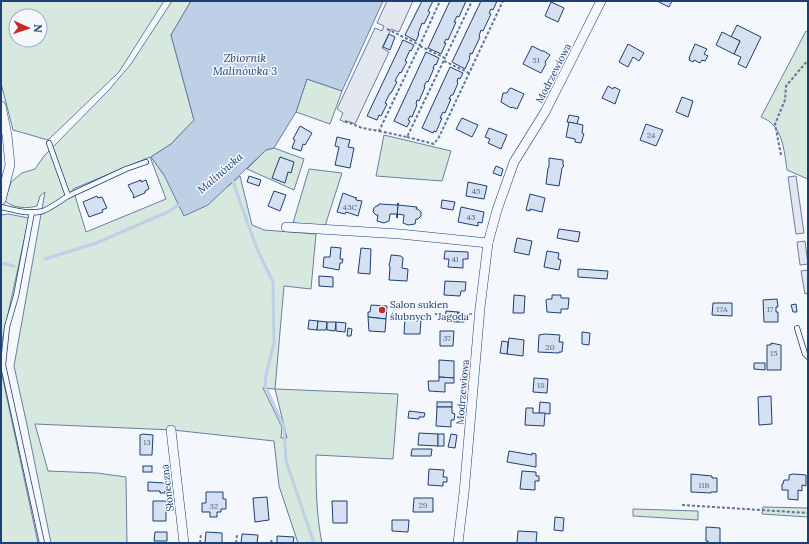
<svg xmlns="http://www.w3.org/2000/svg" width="809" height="544" font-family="Lora,serif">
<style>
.green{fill:#d7e8df;stroke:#687fa3;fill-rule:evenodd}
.parking{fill:#e3e8f0;stroke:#687fa3}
.water{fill:#bed0e5;stroke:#687fa3}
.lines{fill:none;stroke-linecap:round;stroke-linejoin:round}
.stream{stroke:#bed0e5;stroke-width:3}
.building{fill:#d5e0f0;stroke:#1d3f73}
.service-casing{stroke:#1d3f73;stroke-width:6}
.minor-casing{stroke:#1d3f73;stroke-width:10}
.path{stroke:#5e769c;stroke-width:2;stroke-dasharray:3 2;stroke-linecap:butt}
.service{stroke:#f4f7fb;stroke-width:4.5}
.minor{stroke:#f4f7fb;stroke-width:9}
.poi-dot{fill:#c62828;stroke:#f4f7fb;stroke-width:1.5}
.labels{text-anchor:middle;stroke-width:3;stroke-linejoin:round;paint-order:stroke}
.number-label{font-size:8px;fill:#4b6792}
.street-label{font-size:10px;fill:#1d3f73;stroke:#f4f7fb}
.poi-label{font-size:10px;fill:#1d3f73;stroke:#f4f7fb;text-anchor:start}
.water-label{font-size:11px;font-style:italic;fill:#1d3f73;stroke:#f4f7fb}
</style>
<rect width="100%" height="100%" fill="#f4f7fb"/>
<g class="green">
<path d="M 1,1 L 164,1 L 119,72 L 48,140 L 13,130 L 1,83 ZM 16,16 L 40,16 L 40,40 L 16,40 Z"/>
<path d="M 172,1 L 191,1 L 171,35 L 194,120 L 171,144 L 151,157 L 164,175 L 227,187 L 240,176 L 252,225 L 264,230 L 316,234 L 311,289 L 284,286 L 275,389 L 398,394 L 393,459 L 316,455 C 316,484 316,514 322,543 L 298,543 L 279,486 L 274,441 L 173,430 L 35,424 L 48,471 L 97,473 L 126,477 L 127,543 L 51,543 L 27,425 L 14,366 L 45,192 L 40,196 L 37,206 C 27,209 13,208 5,201 L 11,182 L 22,173 L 35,169 L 44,156 L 109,90 L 131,64 ZM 150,157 L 166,199 L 86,232 L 73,189 ZM 263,388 L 275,389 L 287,438 L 281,438 L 282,427 Z"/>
<path d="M 806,31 L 808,32 L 808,179 L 787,170 C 784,150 783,125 761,117 Z"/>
<polygon points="307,79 342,91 330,124 296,112"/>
<polygon points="384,135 451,151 442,181 376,176"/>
<polygon points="274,148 304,159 294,190 247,169 266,150"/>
<polygon points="309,169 342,173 325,226 293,223"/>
<polygon points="8,214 29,218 1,346 1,355 1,215"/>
<polygon points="1,370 38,543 1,543"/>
<polygon points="763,507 808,508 808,517 762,514"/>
<polygon points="633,509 698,511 698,520 633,516"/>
</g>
<g class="parking">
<polygon points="387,1 413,1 399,32 391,29 390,31 382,48 389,52 355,124 348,121 347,123 340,120 343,113 337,109 375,28 382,31 384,26 377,23"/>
<polygon points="796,176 804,233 796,234 788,177"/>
<polygon points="805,241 808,264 800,265 797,242"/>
<polygon points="808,270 808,293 805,294 801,271"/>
</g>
<polygon class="water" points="191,1 383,1 342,91 307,79 296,112 274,148 266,150 208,205 184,216 164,175 151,157 171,144 194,120 171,35"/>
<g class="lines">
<g class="stream">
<polyline points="232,179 257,249 273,282 274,343 266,375 265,386 284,427 286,461 314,543"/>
<polyline points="45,259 96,243 168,212 182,203"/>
<polyline points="1,263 14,266"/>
</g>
</g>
<g class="building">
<polygon points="422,1 433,1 428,11 430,12 424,24 422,23 418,34 419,34 416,41 405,35"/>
<polygon points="450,1 466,1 459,17 457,16 454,22 456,22 448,40 446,39 444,43 446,43 441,54 428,48"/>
<polygon points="481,1 497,1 493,10 491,9 489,13 491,14 483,31 481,30 479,36 480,37 472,54 470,53 470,55 469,57 470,58 465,69 452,62"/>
<polygon points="657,1 672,1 669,7"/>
<polygon points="551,2 564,8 558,22 545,16"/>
<polygon points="737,25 761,37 746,68 738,64 741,57 734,54 740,41 731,37"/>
<polygon points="722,32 740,41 734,54 716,45"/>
<polygon points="389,34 395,37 390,50 383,47"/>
<polygon points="403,40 414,45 411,51 410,50 405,61 407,62 404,67 401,73 400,72 397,77 395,81 397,82 391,93 390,93 385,103 387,104 381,116 379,115 377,120 367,116"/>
<polygon points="628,44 644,53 639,61 633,57 628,67 619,62"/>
<polygon points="695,44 707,49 704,54 708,56 705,61 702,60 700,63 694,60 693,62 689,60 690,58 689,58"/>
<polygon points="532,46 542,51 544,51 550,55 545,62 546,64 541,73 523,64"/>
<polygon points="426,52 439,58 436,65 435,64 433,68 434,68 428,82 427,81 425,84 424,87 425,87 419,101 417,100 416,104 417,105 412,117 410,116 408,120 410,121 407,127 394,121"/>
<polygon points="450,67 463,73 460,79 458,78 457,82 458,83 453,95 451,95 449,99 451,99 445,113 443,112 440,118 442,118 436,132 434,131 433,133 422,128"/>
<polygon points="608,86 613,89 614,87 620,90 615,104 602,98"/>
<polygon points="511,88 524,94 517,109 512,107 511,108 501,102 503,93 507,93 509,89"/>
<polygon points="682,97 693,101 688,117 676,112"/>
<polygon points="569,115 579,117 577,124 567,122"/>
<polygon points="462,118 478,125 472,137 456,129"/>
<polygon points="569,122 583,125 582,133 584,134 581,143 575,142 575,139 566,137"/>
<polygon points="646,124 663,130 656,146 640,140"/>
<polygon points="300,126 312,133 305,145 303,144 301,151 292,148 295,140 293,139"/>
<polygon points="489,128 507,135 501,149 488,143 490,139 485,137"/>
<polygon points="337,137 350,140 348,147 354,148 350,168 335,165 339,147 335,146"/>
<polygon points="280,157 294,162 291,173 288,172 285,183 272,178"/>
<polygon points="549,158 563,160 563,165 564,166 562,168 559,186 546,184 548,168 549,167"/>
<polygon points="496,166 503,169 501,176 493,173"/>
<polygon points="249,176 261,180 259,186 247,182"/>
<polygon points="141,180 141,182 146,180 149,189 145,191 145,193 133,198 134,196 128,185"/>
<polygon points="468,182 487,186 484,199 466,196"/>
<polygon points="274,191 286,195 280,211 268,206"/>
<polygon points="343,193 356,198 356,197 356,200 362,201 358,216 346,212 345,214 337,212"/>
<polygon points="530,194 545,198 542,212 530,209 530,211 526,210"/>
<polygon points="97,196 98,198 102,197 107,208 102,210 103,212 89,217 83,202"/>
<polygon points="442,200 455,202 453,210 441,208"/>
<polygon points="398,203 398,205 417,207 416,209 418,209 421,212 421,216 418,219 416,219 415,224 408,225 403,223 404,215 397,214 397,218"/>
<polygon points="398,203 397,218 397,214 390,214 389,221 384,223 377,221 378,215 376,215 373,212 374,208 376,206 378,206 379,204 397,205"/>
<polygon points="461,207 484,212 482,223 478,222 478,226 458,222"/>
<polygon points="559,229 580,232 578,242 557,238"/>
<polygon points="517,238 532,241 529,255 514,252"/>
<polygon points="331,247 341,248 340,259 343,259 342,263 340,263 339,270 323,267 324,257 330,257"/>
<polygon points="361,248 371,249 370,274 358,273"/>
<polygon points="445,251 468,252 468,259 463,259 463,268 448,267 449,259 444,259"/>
<polygon points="547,251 559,253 558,259 561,260 559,270 544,267"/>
<polygon points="391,255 401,256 403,258 402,268 408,269 407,281 389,280 390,268 389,264 390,262"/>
<polygon points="578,269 608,271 607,279 578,277"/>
<polygon points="319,276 333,277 333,287 319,286"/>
<polygon points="445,281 466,282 465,291 461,291 460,296 444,295"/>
<polygon points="514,295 525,296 524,313 513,313"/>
<polygon points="552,295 561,295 561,298 569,298 568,309 561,309 561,313 547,312 546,300 548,299 552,299"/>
<polygon points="777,299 778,307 776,307 776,312 778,312 778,322 764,322 763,300"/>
<polygon points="713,303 732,303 732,316 712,315"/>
<polygon points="796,304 797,312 793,312 791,305"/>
<polygon points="371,305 387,306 386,319 368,317 368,312 370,312"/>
<polygon points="446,311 458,312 457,322 445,321"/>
<polygon points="458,312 464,313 464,322 457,322"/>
<polygon points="368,317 386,319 385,332 369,331"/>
<polygon points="405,318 421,319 420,334 404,334"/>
<polygon points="309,320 318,321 317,330 308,329"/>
<polygon points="318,321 327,322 326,330 317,330"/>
<polygon points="327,322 336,322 335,331 327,330"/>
<polygon points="336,322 346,323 345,332 336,331"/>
<polygon points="348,328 352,329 351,336 347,336"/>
<polygon points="440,331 454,331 453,346 440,346"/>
<polygon points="582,332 590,333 589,345 582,344"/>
<polygon points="545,334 560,335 559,342 563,342 562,352 559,352 559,353 538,352 539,335"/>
<polygon points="509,338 524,340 523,356 507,354"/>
<polygon points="502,341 508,342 507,354 500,353"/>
<polygon points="771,343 781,345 781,370 767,370 767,345 771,345"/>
<polygon points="439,360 454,361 454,378 439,377"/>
<polygon points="754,363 765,363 765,370 754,369"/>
<polygon points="439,377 454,378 454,383 445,383 445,392 429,391 428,381 439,381"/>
<polygon points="534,378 548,379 547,393 533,392"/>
<polygon points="771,396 772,424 759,425 758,397"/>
<rect x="437" y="402" width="15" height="5"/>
<polygon points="540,402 550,403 550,414 539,413"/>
<polygon points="437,407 452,407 452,413 455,414 454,420 451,420 451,427 436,426"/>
<polygon points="526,408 533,408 533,413 545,413 544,426 525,425"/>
<polygon points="409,411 425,413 424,417 419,417 419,419 408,418"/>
<polygon points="419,433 438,434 438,446 418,445"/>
<polygon points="143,434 153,435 152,455 140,455 140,435"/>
<rect x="438" y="434" width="6" height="12"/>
<polygon points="451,434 457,435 455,448 448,447"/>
<polygon points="412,449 432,449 431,456 411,456"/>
<polygon points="509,451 532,455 532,453 536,454 536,467 507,462"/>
<rect x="143" y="466" width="9" height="6"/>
<polygon points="429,469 444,470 443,477 447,477 447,482 443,482 443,486 428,485"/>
<polygon points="522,471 536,472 536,476 539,476 539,481 535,481 535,490 520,489"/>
<polygon points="691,474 712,476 712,478 717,478 717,492 711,492 711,493 691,492"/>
<polygon points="793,474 806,475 806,486 802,485 802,491 798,490 798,500 788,499 788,490 782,490 782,484 783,484 784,480 789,480 789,475"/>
<polygon points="165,481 171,481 170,492 165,491 165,493 160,493 160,491 148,491 148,482 165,483"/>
<polygon points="206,492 223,492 223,499 226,499 226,509 221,509 221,512 217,512 217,517 210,517 210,512 202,512 202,503 206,503"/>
<polygon points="267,497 269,520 255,522 253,498"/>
<polygon points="414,498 433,498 433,512 413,512"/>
<polygon points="153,501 167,501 167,505 169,505 169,510 166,510 166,521 153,521"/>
<polygon points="332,501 347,501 347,523 333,523"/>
<polygon points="555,517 564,518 563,531 554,530"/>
<polygon points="392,520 409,520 408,532 392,531"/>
<polygon points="706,527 720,528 720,543 708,543 708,541 706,541"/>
<polygon points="518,531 537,532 536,543 517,543"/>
<polygon points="155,532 167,532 167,541 154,541"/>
<polygon points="206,532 222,533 222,543 205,543"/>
<polygon points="242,534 258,535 257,543 241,543"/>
<polygon points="277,536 294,537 293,543 277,543"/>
</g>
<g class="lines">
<defs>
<g id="service">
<polyline points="49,143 68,196 126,169 146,162"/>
<path d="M 1,207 C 14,210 29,215 43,211 C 51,208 60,201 68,196"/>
<polyline points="32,212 16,296 7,327 3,365 42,543"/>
<polyline points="797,328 805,354 808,357"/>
</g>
<g id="minor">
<polyline points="1,106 7,135 10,165 1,200"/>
<polyline points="286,227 400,234 488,243"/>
<polyline points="171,430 184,543"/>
<polyline points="458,543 464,493 480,308 488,243 497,210 514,162 545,112 601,1"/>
</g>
</defs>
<use href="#service" class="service-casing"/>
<use href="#minor" class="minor-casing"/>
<g class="path">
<polyline points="387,29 420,45 440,1"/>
<polyline points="420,46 445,58 472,1"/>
<polyline points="444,61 469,73"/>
<polyline points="345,121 362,128 379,131 420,45"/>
<polyline points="379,131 407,137 445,58"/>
<polyline points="407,137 434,144 439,137 503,1"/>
<polyline points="781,155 775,124 785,100 786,86 808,60"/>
<polyline points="682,505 808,513"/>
<polyline points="200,543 201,533"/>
<polyline points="236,543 237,535"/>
<polyline points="271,543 272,538"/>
</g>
<use href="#service" class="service"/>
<use href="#minor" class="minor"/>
</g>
<circle class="poi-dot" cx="382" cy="310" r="4"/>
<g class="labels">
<g class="number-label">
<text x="536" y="63">51</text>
<text x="651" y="138">24</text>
<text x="476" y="194">45</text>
<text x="350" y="210">43C</text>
<text x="471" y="220">43</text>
<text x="455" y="262">41</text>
<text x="722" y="312">17A</text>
<text x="770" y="312">17</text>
<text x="447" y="341">37</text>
<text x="550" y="350">20</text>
<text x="774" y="356">15</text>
<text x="541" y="388">18</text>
<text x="147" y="445">13</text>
<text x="704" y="488">11B</text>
<text x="423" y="508">29</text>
<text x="214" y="509">32</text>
</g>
<g class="street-label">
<text transform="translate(553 73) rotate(-63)" y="4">Modrzewiowa</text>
<text transform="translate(462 392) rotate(-85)" y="4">Modrzewiowa</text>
<text transform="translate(167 488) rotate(-97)" y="4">Słoneczna</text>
</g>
<g class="poi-label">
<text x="390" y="308">Salon sukien<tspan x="390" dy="12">ślubnych "Jagoda"</tspan></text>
</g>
<g class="water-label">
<text x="245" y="62">Zbiornik<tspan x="245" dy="13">Malinówka 3</tspan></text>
<text transform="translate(220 173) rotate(-41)" y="4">Malinówka</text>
</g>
</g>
<rect width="809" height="544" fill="none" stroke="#1d3f73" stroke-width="4"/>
<g transform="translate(28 28) rotate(93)"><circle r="19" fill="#f4f7fb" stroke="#9eadc5"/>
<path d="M0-3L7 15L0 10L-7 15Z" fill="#c62828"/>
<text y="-6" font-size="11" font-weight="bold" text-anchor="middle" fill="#1d3f73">N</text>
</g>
</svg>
